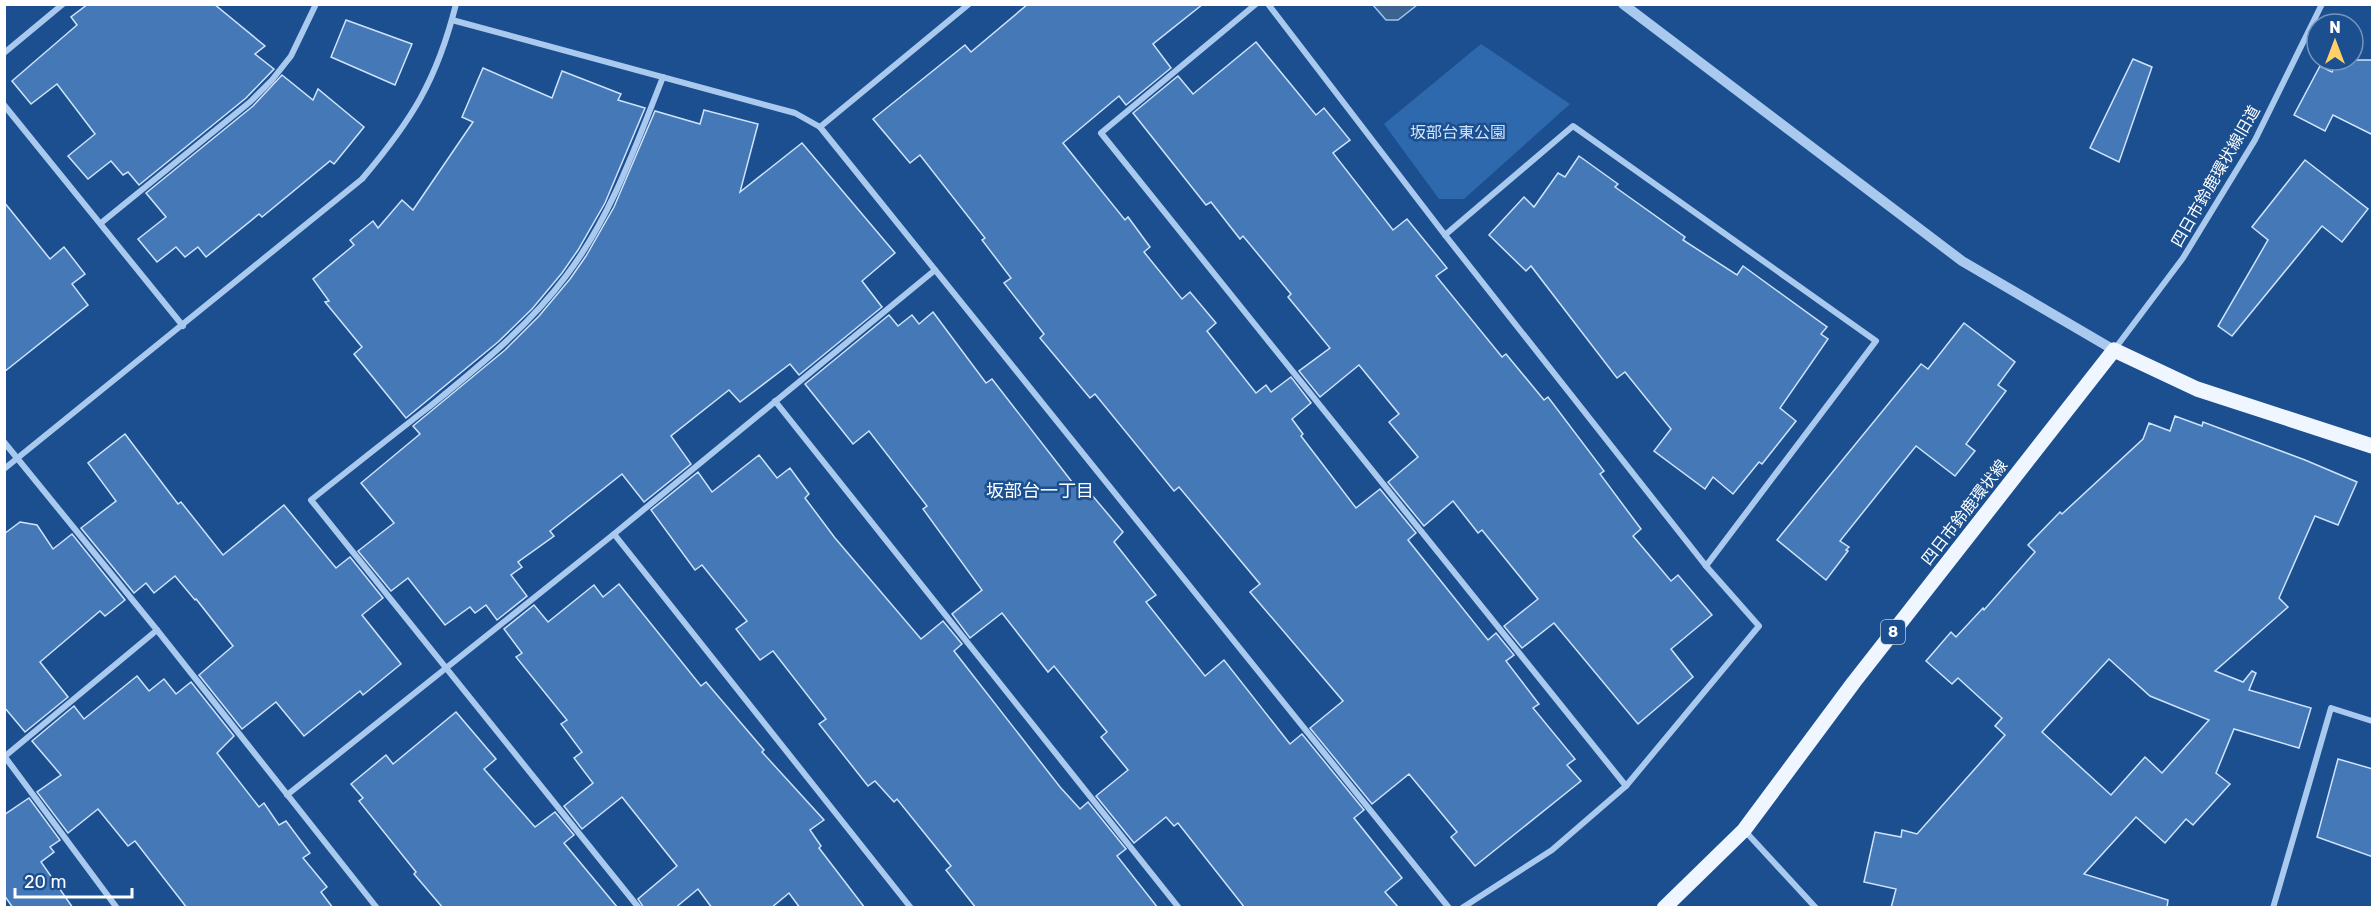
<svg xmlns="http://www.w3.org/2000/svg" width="2377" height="912" font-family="Rubik,'Noto Sans JP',sans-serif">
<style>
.green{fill:#2e69ad}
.water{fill:#3c6290;stroke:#9cc4f0;stroke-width:1.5}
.building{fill:#4478b7;stroke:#cfe3fa;stroke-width:1.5;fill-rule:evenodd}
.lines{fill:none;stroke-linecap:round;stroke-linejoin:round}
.minor{stroke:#a9c9ee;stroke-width:6}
.tertiary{stroke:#a9c9ee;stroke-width:10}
.primary{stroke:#f0f6ff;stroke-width:15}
.labels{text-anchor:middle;stroke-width:5;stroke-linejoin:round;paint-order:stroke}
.shield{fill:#1b4f8f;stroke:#bbcadd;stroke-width:1.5}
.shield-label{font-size:15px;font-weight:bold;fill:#fff}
.park-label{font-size:16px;fill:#cfe3fa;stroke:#1b4f8f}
.street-label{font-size:16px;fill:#fff;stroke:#1b4f8f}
.neighbourhood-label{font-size:18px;fill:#fff;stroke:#1b4f8f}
</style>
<rect width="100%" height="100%" fill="#1b4f8f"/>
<polygon class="green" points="1481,44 1570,104 1464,199 1439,199 1384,124"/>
<polygon class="water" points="1373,5 1417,5 1398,20 1386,20"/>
<g class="building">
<polygon points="88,4 214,4 265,46 255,54 274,69 246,98 139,185 128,172 123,175 111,161 88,179 68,156 95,134 57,84 31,104 12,81 77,25 71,17"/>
<polygon points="1028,4 1203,4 1153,44 1171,68 1126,105 1119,96 1063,143 1125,220 1128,217 1150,247 1144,252 1182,299 1190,292 1216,323 1207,331 1256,393 1266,385 1271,392 1291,377 1311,403 1292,419 1303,434 1301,436 1356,508 1380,489 1416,533 1408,540 1488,640 1496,633 1514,655 1506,661 1539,704 1533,708 1575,759 1567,765 1581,781 1475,866 1451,837 1457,832 1409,774 1372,804 1310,728 1343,701 1250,592 1260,584 1179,487 1174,491 1095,394 1090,398 1040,338 1044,334 1004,283 1011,278 982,240 985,238 920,155 910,163 873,119 965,45 971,52"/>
<polygon points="346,20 412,44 395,85 331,57"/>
<polygon points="1256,42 1316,115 1324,108 1350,140 1333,153 1393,230 1407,219 1447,268 1436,276 1502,357 1506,354 1544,400 1548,397 1604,471 1600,474 1641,529 1633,536 1671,581 1678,575 1712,615 1671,649 1693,677 1638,724 1554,623 1522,648 1504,626 1538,599 1482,530 1478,533 1453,501 1424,526 1388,482 1418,457 1389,422 1399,414 1359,365 1320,397 1299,371 1330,348 1288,297 1291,294 1243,236 1240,239 1211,202 1206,205 1133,113 1178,76 1193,94"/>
<polygon points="2133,59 2152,67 2119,162 2090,148"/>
<polygon points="2338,60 2373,60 2373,135 2333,115 2325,131 2294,115 2320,66 2332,72"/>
<polygon points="483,68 552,98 562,71 621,94 618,100 645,108 605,203 578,250 562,273 532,309 498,342 406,418 354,354 362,347 325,302 329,301 313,279 354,245 350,240 373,221 378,228 402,200 413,210 473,122 462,117"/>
<polygon points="282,75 313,100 318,89 364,127 334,164 330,161 262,217 259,214 206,257 198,247 185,257 176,247 157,262 138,239 166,217 146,193 253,106"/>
<polygon points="704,110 758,124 740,192 802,143 895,253 862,281 882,307 799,375 790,364 740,402 729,390 671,436 691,464 644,502 622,474 550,531 554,536 518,562 522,567 511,575 527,596 497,620 486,605 475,613 470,607 445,625 408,578 391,591 358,551 394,523 361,483 420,434 413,426 505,350 539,316 570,279 586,256 614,207 655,111 700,124"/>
<polygon points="1579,156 1618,184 1615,187 1685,237 1683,240 1737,275 1743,266 1827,327 1821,334 1828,339 1780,408 1796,421 1762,464 1759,462 1733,494 1713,477 1705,489 1654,451 1671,429 1625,372 1617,378 1531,266 1526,271 1489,235 1524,197 1534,207 1558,173 1565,177"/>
<polygon points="2305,160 2368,209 2342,242 2322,226 2232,336 2218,326 2268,240 2252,227"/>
<polygon points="4,202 50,259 64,247 85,274 72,284 88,305 4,372"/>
<polygon points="933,312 986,383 992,379 1076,487 1081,482 1123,532 1114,542 1156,595 1146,602 1205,676 1224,660 1290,744 1302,734 1364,810 1354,818 1402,878 1385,892 1399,908 1245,908 1178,823 1174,826 1166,817 1134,843 1096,796 1128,770 1101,737 1107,732 1054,666 1048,672 1002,613 970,638 952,614 982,590 923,509 927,506 869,431 853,444 805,384 889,315 898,326 912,315 919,324"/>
<polygon points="1964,323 2015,362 1998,385 2006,391 1966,444 1975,451 1955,476 1916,446 1840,541 1849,547 1846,550 1848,551 1826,580 1777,540 1921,364 1928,369"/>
<path d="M 2175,416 L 2202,426 L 2203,422 L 2305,460 L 2357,482 L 2338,525 L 2315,516 L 2279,598 L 2288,607 L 2215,671 L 2243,682 L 2252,671 L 2256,673 L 2249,690 L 2311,708 L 2299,748 L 2234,729 L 2216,773 L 2230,784 L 2193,825 L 2186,819 L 2165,843 L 2136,817 L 2084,874 L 2168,900 L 2167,908 L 1891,908 L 1896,889 L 1864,882 L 1875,832 L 1901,837 L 1902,830 L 1917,834 L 2005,735 L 1995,726 L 2002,718 L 1958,678 L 1952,684 L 1926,661 L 1951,632 L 1956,637 L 1983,608 L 1984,610 L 2035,552 L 2028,545 L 2060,512 L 2062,514 L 2143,439 L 2149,423 L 2170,431 ZM 2109,659 L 2150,696 L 2209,720 L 2162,773 L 2145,757 L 2111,795 L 2042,732 Z"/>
<polygon points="125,434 178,504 181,502 223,555 284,505 336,568 350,557 383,598 362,615 401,664 363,695 360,691 304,736 276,702 242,729 199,675 233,646 196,599 195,600 175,576 154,593 146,583 134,593 81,528 116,501 88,463"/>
<polygon points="759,455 777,478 790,468 809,494 805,498 835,538 921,639 943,621 962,644 954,651 1060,787 1080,809 1088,802 1126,849 1117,856 1158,908 976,908 946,870 951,866 897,799 894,802 875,781 868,786 819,724 826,719 773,651 760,660 736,629 747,621 702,565 695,570 651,510 698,472 712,492"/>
<polygon points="20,522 37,525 53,549 72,534 125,600 105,616 100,611 40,662 68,697 25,732 4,707 4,534"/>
<polygon points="619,584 701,686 706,682 764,750 762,752 824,820 810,830 821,846 819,848 865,908 800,908 789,893 771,908 712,908 698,889 675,908 644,908 638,899 677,866 622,797 582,829 564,806 593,783 574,758 582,752 561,724 567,720 516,657 522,653 504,629 534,605 548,622 594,585 603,597"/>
<polygon points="137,676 149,691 164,679 176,694 191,682 234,736 217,753 259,807 264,803 279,825 286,821 310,853 303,858 327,887 321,892 333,908 187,908 135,841 128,846 98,809 68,833 37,792 61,775 32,741 74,706 84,719"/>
<polygon points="456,712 496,759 484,769 535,827 555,812 574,835 564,843 618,908 443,908 414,874 416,872 359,801 363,798 351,784 386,755 393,764"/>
<polygon points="2338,759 2373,769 2373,857 2317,837"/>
<polygon points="29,798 60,840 50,847 54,852 41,862 73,908 13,908 4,895 4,815"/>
</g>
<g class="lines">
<g class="minor">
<polyline points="1256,4 1101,133 1626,786"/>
<polyline points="1268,4 1445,235 1706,566 1759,626 1626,786 1552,850 1462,908"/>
<polyline points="452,20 795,113 820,127 1449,908"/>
<polyline points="4,53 63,4"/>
<polyline points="4,105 183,326"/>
<polyline points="820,127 969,4"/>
<polyline points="101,223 250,102 272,80 291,56 316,4"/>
<polyline points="1445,235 1573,126 1876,341 1706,566"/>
<polyline points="2114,350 2183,258 2255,140 2322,4"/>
<polyline points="775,401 1179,908"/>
<polyline points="4,442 157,630 377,908"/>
<path d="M 4,469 L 362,179 C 412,120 437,80 456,4"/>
<polyline points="614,534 911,908"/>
<polyline points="4,757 157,630"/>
<polyline points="5,757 117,908"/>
<polyline points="287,795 614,534 935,270"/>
<polyline points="1745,831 1816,908"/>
<path d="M 639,908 L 311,500 C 350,469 389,438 429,407 C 478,367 528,327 566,276 C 611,217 636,145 663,77"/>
<polyline points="2273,908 2331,708 2372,721"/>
</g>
<polyline class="tertiary" points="1623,4 1962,261 2114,350"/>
<polyline class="primary" points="1664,908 1744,830 1854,682 2114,350 2197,389 2372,446"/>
</g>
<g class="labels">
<rect class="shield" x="1881" y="620" width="24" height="24" rx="4.5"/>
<g class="shield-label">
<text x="1893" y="637">8</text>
</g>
<g class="park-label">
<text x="1458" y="138">坂部台東公園</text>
</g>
<g class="street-label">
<text transform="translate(2215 176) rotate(-60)" y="6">四日市鈴鹿環状線旧道</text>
<text transform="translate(1964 512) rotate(-52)" y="6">四日市鈴鹿環状線</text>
</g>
<g class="neighbourhood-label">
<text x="1040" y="497">坂部台一丁目</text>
</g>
</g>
<rect width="2377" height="912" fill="none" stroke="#ffffff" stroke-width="12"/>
<g transform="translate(2335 42)"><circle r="28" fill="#1b4f8f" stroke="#7695bc" stroke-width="1.5"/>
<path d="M0-4.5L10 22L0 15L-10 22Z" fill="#ffd166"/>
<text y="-9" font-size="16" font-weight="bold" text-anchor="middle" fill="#ffffff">N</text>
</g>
<path d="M15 888v9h117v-9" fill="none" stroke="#ffffff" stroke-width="3"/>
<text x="24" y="888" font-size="18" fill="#ffffff" stroke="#1b4f8f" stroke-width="4.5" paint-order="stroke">20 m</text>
</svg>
